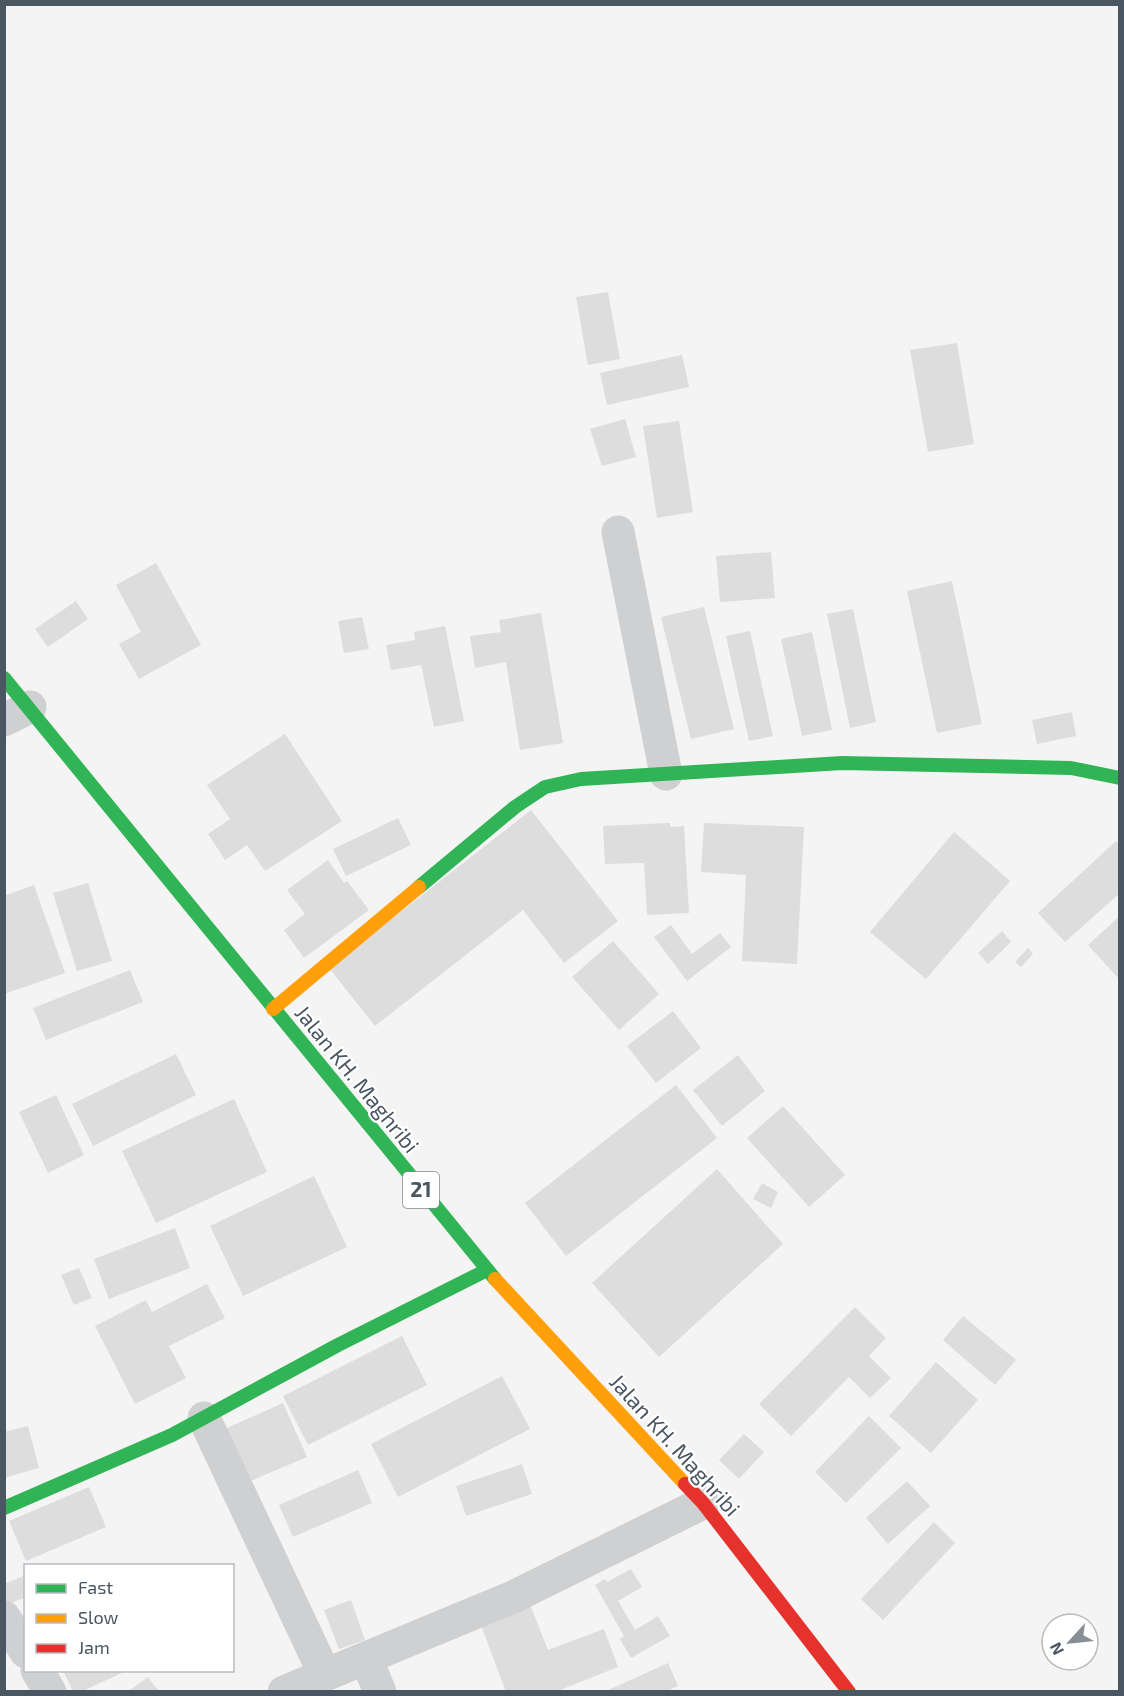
<svg xmlns="http://www.w3.org/2000/svg" width="1124" height="1696" font-family="'Exo 2',sans-serif">
<style>
.building{fill:#ddddde}
.lines{fill:none;stroke-linecap:round;stroke-linejoin:round}
.street{stroke:#ced0d2;stroke-width:33}
.fast{stroke:#30b455;stroke-width:14}
.slow{stroke:#ff9f0a;stroke-width:14}
.jam{stroke:#e5322d;stroke-width:14}
.labels{text-anchor:middle;stroke-width:4.5;stroke-linejoin:round;paint-order:stroke}
.shield{fill:#fff;stroke:#808990;stroke-width:1.5}
.shield-label{font-size:21px;font-weight:bold;fill:#4a5661}
.street-label{font-size:22px;fill:#4a5661;stroke:#fff}
</style>
<rect width="100%" height="100%" fill="#f4f4f4"/>
<g class="building">
<polygon points="608,292 620,359 588,365 576,297"/>
<polygon points="957,343 974,444 928,452 910,350"/>
<polygon points="682,355 689,387 607,405 600,373"/>
<polygon points="625,419 636,457 602,466 590,429"/>
<polygon points="679,421 693,512 657,518 643,426"/>
<polygon points="771,552 775,598 720,602 716,556"/>
<polygon points="156,563 201,645 139,679 119,644 141,632 116,585"/>
<polygon points="952,581 982,724 937,733 907,591"/>
<polygon points="76,601 88,619 48,647 35,629"/>
<polygon points="704,607 734,729 691,739 661,617"/>
<polygon points="853,609 876,722 850,728 827,614"/>
<polygon points="541,613 563,743 520,750 506,662 475,668 470,636 501,632 499,620"/>
<polygon points="362,617 369,649 344,653 338,621"/>
<polygon points="445,626 464,721 434,727 421,665 391,670 386,645 415,640 414,632"/>
<polygon points="750,631 773,736 749,741 726,636"/>
<polygon points="812,632 832,730 802,736 781,639"/>
<polygon points="1072,712 1076,736 1037,744 1032,720"/>
<polygon points="285,734 342,821 265,871 247,845 225,860 208,834 230,819 207,785"/>
<polygon points="531,810 618,921 564,963 523,910 375,1026 329,968"/>
<polygon points="398,818 411,845 346,876 333,849"/>
<polygon points="670,823 670,827 684,826 689,913 647,915 644,863 605,864 603,826"/>
<polygon points="704,823 804,827 797,964 742,961 746,875 701,872"/>
<polygon points="954,832 1010,881 926,979 870,932"/>
<polygon points="1116,841 1120,845 1120,893 1065,942 1038,913"/>
<polygon points="328,860 344,883 347,881 369,910 304,958 284,930 305,914 287,890"/>
<polygon points="88,883 112,961 77,971 53,893"/>
<polygon points="34,885 65,973 4,994 4,896"/>
<polygon points="1120,916 1120,980 1088,945"/>
<polygon points="671,925 692,954 720,933 731,947 687,981 654,937"/>
<polygon points="1002,931 1011,942 988,964 978,953"/>
<polygon points="613,941 659,994 619,1030 572,977"/>
<polygon points="1028,948 1033,954 1021,967 1015,962"/>
<polygon points="130,970 143,1002 46,1040 33,1008"/>
<polygon points="673,1011 701,1048 656,1083 627,1046"/>
<polygon points="176,1054 196,1095 93,1146 72,1104"/>
<polygon points="738,1055 765,1091 722,1126 693,1090"/>
<polygon points="676,1085 717,1138 566,1256 525,1203"/>
<polygon points="56,1095 84,1155 48,1173 19,1112"/>
<polygon points="234,1099 267,1172 156,1223 122,1151"/>
<polygon points="783,1106 845,1175 809,1207 747,1138"/>
<polygon points="717,1169 783,1244 659,1357 592,1283"/>
<polygon points="314,1176 347,1247 243,1296 210,1226"/>
<polygon points="762,1183 778,1192 771,1208 753,1199"/>
<polygon points="175,1228 190,1268 109,1299 94,1259"/>
<polygon points="79,1268 92,1298 74,1305 61,1275"/>
<polygon points="207,1284 225,1318 169,1346 186,1378 135,1404 95,1326 146,1300 152,1312"/>
<polygon points="855,1307 886,1338 869,1356 891,1378 870,1398 849,1377 791,1436 759,1404"/>
<polygon points="963,1316 1016,1360 995,1385 943,1340"/>
<polygon points="402,1336 427,1385 308,1445 283,1396"/>
<polygon points="936,1362 978,1400 931,1453 889,1416"/>
<polygon points="502,1376 530,1429 398,1497 371,1444"/>
<polygon points="283,1403 307,1457 241,1485 218,1432"/>
<polygon points="869,1416 901,1448 846,1503 815,1472"/>
<polygon points="28,1426 39,1468 4,1478 4,1432"/>
<polygon points="744,1434 764,1452 739,1479 719,1460"/>
<polygon points="522,1464 532,1494 466,1516 456,1486"/>
<polygon points="358,1470 372,1503 293,1537 279,1505"/>
<polygon points="907,1481 930,1506 888,1544 866,1518"/>
<polygon points="89,1487 106,1527 26,1561 9,1521"/>
<polygon points="934,1522 955,1543 883,1620 861,1599"/>
<polygon points="631,1569 642,1587 618,1601 635,1630 658,1616 670,1636 631,1658 620,1639 624,1636 595,1585 605,1579 607,1582"/>
<polygon points="26,1575 26,1597 6,1605 4,1584"/>
<polygon points="351,1600 365,1640 339,1649 324,1610"/>
<polygon points="529,1602 548,1650 604,1629 618,1667 555,1692 506,1692 479,1620"/>
<polygon points="668,1663 678,1686 665,1692 604,1692"/>
<polygon points="63,1670 128,1670 81,1692 73,1692"/>
<polygon points="148,1677 158,1690 156,1692 131,1692 130,1690"/>
</g>
<g class="lines">
<g class="street">
<polyline points="618,532 666,774"/>
<polyline points="4,720 30,707"/>
<polyline points="204,1418 325,1675"/>
<polyline points="4,1617 26,1652"/>
<polyline points="366,1658 380,1692"/>
<polyline points="37,1670 50,1692"/>
<polyline points="284,1692 513,1597 703,1503"/>
</g>
<g class="fast">
<polyline points="4,678 495,1279"/>
<polyline points="419,887 515,807 545,787 581,779 842,763 1071,768 1120,778"/>
<polyline points="4,1508 172,1435 338,1345 487,1270"/>
</g>
<g class="slow">
<polyline points="273,1009 419,887"/>
<polyline points="495,1279 685,1484"/>
</g>
<polyline class="jam" points="685,1484 703,1503 849,1692"/>
</g>
<g class="labels">
<rect class="shield" x="403" y="1172" width="36" height="36" rx="4.5"/>
<g class="shield-label">
<text x="421" y="1197">21</text>
</g>
<g class="street-label">
<text transform="translate(357 1079) rotate(51)" y="8">Jalan KH. Maghribi</text>
<text transform="translate(675 1445) rotate(48)" y="8">Jalan KH. Maghribi</text>
</g>
</g>
<rect width="1124" height="1696" fill="none" stroke="#4a5661" stroke-width="12"/>
<rect x="24" y="1564" width="210" height="108" fill="#ffffff" stroke="#b7bbc0" stroke-width="1.5"/>
<rect x="36" y="1584" width="30" height="9" fill="#30b455" stroke="#b7bbc0" stroke-width="1.5"/>
<text x="78" y="1594" font-size="18" fill="#4a5661">Fast</text>
<rect x="36" y="1614" width="30" height="9" fill="#ff9f0a" stroke="#b7bbc0" stroke-width="1.5"/>
<text x="78" y="1624" font-size="18" fill="#4a5661">Slow</text>
<rect x="36" y="1644" width="30" height="9" fill="#e5322d" stroke="#b7bbc0" stroke-width="1.5"/>
<text x="78" y="1654" font-size="18" fill="#4a5661">Jam</text>
<g transform="translate(1070 1642) rotate(243)"><circle r="28" fill="#ffffff" stroke="#b7bbc0" stroke-width="1.5"/>
<path d="M0-4.5L10 22L0 15L-10 22Z" fill="#868d94"/>
<text y="-9" font-size="16" font-weight="bold" text-anchor="middle" fill="#4a5661">N</text>
</g>
</svg>
